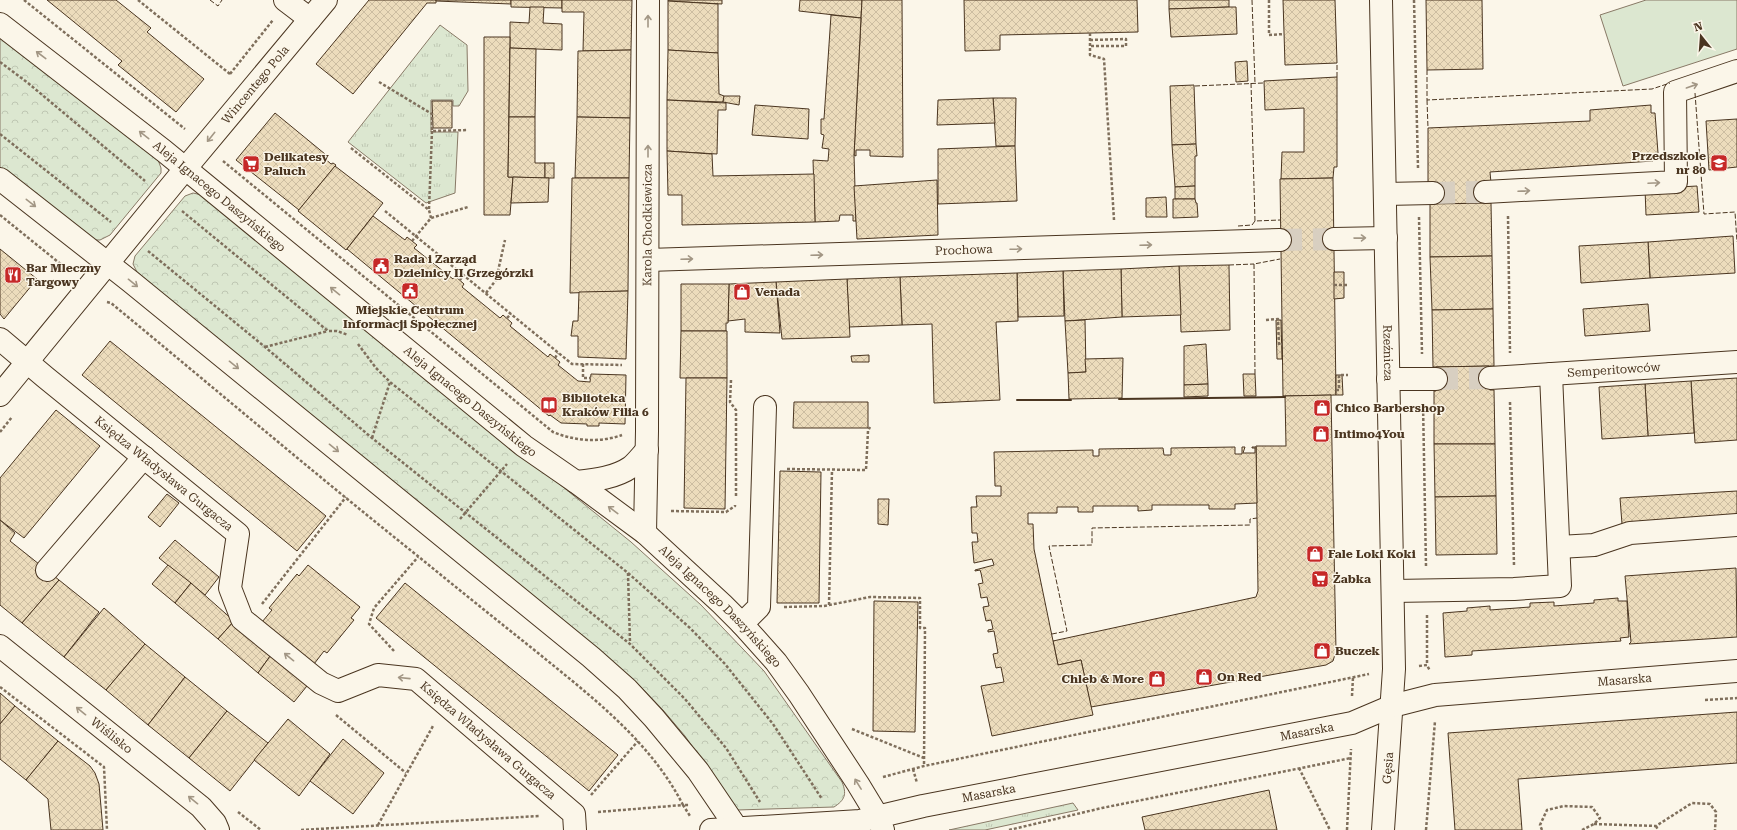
<svg xmlns="http://www.w3.org/2000/svg" width="1737" height="830" font-family="'Roboto Serif',serif">
<style>
.grass{fill:url(#grass-tufts);stroke:#887966}
.forest{fill:url(#forest-crowns);stroke:#887966}
.pitch{fill:#dce7d0;stroke:#887966}
.building{fill:url(#building-cross-hatch);stroke:#4a3520}
.lines{fill:none;stroke-linecap:round;stroke-linejoin:round}
.minor-tunnel{stroke:#d8cfc1;stroke-width:22;stroke-dasharray:22 11;stroke-linecap:butt}
.minor-casing{stroke:#4a3520;stroke-width:24}
.path{stroke:#7f6f5c;stroke-width:2.5;stroke-dasharray:3 2;stroke-linecap:butt}
.minor{stroke:#fbf6e9;stroke-width:22}
.fence{stroke:#4a3520;stroke-width:1;stroke-dasharray:5 2;stroke-linecap:butt}
.wall{stroke:#4a3520;stroke-width:2}
.oneway{stroke:#a29684}
.labels{text-anchor:middle;stroke-width:3;stroke-linejoin:round;paint-order:stroke}
.street-label{font-size:12px;fill:#4a3520;stroke:#fbf6e9}
.poi-label{font-size:12px;font-weight:bold;fill:#4a3520;stroke:#fbf6e9;text-anchor:start}
</style>
<defs>
<pattern id="grass-tufts" width="24" height="20" patternUnits="userSpaceOnUse"><rect width="24" height="20" fill="#dce7d0"/><path d="M3 7l-1-3M5 7V3M7 7l1-3M15 17l-1-3M17 17v-4M19 17l1-3" fill="none" stroke="#bec7b2"/></pattern>
<pattern id="forest-crowns" width="20" height="18" patternUnits="userSpaceOnUse"><rect width="20" height="18" fill="#dce7d0"/><path d="M2 6a3 3 0 1 1 6 0M12 15a3 3 0 1 1 6 0" fill="none" stroke="#bec7b2"/></pattern>
<pattern id="building-cross-hatch" width="8" height="8" patternUnits="userSpaceOnUse"><rect width="8" height="8" fill="#ecdcbc"/><path d="M0 0l8 8M0 8l8-8" fill="none" stroke="#ccbda1"/></pattern>
</defs>
<rect width="100%" height="100%" fill="#fbf6e9"/>
<g class="grass">
<polygon points="440,25 467,45 468,91 459,106 453,106 453,100 431,100 431,132 458,132 455,193 426,203 348,142"/>
<polygon points="1073,803 1078,810 985,830 949,830"/>
</g>
<g class="forest">
<polygon points="0,33 157,157 161,168 161,173 110,235 100,240 94,240 0,170"/>
<path d="M 193,193 L 202,195 L 631,542 L 701,605 L 764,671 L 842,782 C 847,794 845,800 834,807 L 737,810 L 685,736 L 663,710 L 634,680 L 361,459 L 137,272 L 133,264 L 135,256 L 185,196 Z"/>
</g>
<polygon class="pitch" points="1646,0 1737,0 1737,49 1623,86 1600,15"/>
<g class="building">
<polygon points="47,0 116,0 151,28 147,32 204,79 176,112 118,65 122,61"/>
<polygon points="369,0 436,0 436,3 427,3 353,94 316,64"/>
<polygon points="436,0 511,0 511,4 436,1"/>
<polygon points="511,0 562,0 562,8 511,7"/>
<polygon points="562,0 632,0 631,50 583,51 584,12 562,12"/>
<polygon points="668,0 722,0 722,4 668,1"/>
<polygon points="800,0 862,0 861,18 799,11"/>
<polygon points="862,0 902,0 903,157 870,156 870,150 856,150 856,156 854,155"/>
<polygon points="964,0 1137,0 1138,32 1000,35 1000,50 965,51"/>
<polygon points="1169,0 1229,0 1229,7 1169,9"/>
<polygon points="1283,0 1335,0 1337,63 1285,65"/>
<polygon points="1426,0 1482,0 1483,69 1427,70"/>
<polygon points="668,1 718,4 718,53 668,50"/>
<polygon points="530,7 544,7 543,23 562,24 562,50 510,48 510,22 529,23"/>
<polygon points="1229,7 1236,7 1237,34 1171,37 1169,9"/>
<polygon points="831,15 861,18 854,155 856,221 853,221 853,215 840,215 839,221 815,222 813,160 828,161 829,149 822,148 824,135 821,134 821,119 824,119"/>
<polygon points="484,37 510,37 508,177 513,177 510,215 484,215"/>
<polygon points="510,48 536,49 535,117 509,117"/>
<polygon points="631,50 630,118 577,117 578,51"/>
<polygon points="668,50 718,53 719,94 724,96 723,102 667,100"/>
<polygon points="1247,61 1248,81 1236,82 1235,62"/>
<polygon points="1337,77 1337,167 1334,167 1333,178 1281,179 1282,152 1304,152 1304,108 1265,110 1264,81"/>
<polygon points="1194,85 1196,144 1172,145 1170,86"/>
<polygon points="724,96 740,96 739,105 723,102"/>
<polygon points="993,98 1016,98 1015,146 996,146"/>
<polygon points="993,98 995,123 937,125 938,100"/>
<polygon points="667,100 726,103 726,110 718,110 717,154 667,151"/>
<polygon points="432,101 452,101 452,128 433,128"/>
<polygon points="755,105 809,109 808,139 752,135"/>
<polygon points="1651,105 1651,113 1655,113 1658,153 1653,155 1653,161 1490,172 1491,183 1486,203 1433,204 1428,184 1428,128 1590,121 1590,110"/>
<polygon points="275,113 325,154 323,157 331,164 333,163 336,165 299,210 236,160"/>
<polygon points="509,117 535,117 535,163 545,163 545,178 508,177"/>
<polygon points="577,117 630,118 629,178 575,178"/>
<polygon points="1737,119 1737,167 1709,170 1706,121"/>
<polygon points="1196,144 1197,156 1195,156 1195,186 1175,187 1172,145"/>
<polygon points="1015,146 1017,201 938,204 938,149"/>
<polygon points="667,151 712,154 713,176 814,174 815,222 682,225 682,195 668,195"/>
<rect x="545" y="163" width="9" height="15"/>
<polygon points="335,166 383,203 346,250 298,211"/>
<polygon points="513,177 549,178 548,202 511,203"/>
<polygon points="572,178 629,178 628,291 570,293"/>
<polygon points="1333,178 1336,395 1283,396 1280,179"/>
<polygon points="937,180 938,235 857,239 854,186"/>
<polygon points="1195,186 1195,199 1175,199 1175,187"/>
<polygon points="1697,186 1699,212 1646,215 1645,189"/>
<polygon points="1166,197 1167,217 1146,217 1146,198"/>
<polygon points="1173,199 1195,199 1196,203 1197,203 1198,217 1173,218"/>
<polygon points="1491,203 1492,256 1430,257 1430,204"/>
<polygon points="373,216 405,240 407,237 417,245 414,248 453,279 455,276 464,284 462,287 500,318 503,315 512,323 510,326 548,357 550,354 560,362 558,365 578,381 590,382 591,374 626,375 625,424 599,423 599,426 587,426 587,424 561,423 550,415 549,416 347,249"/>
<polygon points="1733,236 1735,273 1650,278 1648,242"/>
<polygon points="1648,242 1650,278 1581,283 1579,246"/>
<polygon points="0,249 37,279 4,319 0,314"/>
<polygon points="1492,256 1493,309 1432,310 1430,257"/>
<polygon points="1229,265 1230,330 1181,332 1179,266"/>
<polygon points="1179,266 1181,315 1122,317 1121,269"/>
<polygon points="1121,269 1122,317 1065,321 1063,271"/>
<polygon points="1063,271 1064,316 1018,317 1017,273"/>
<polygon points="1334,272 1344,272 1344,298 1334,299"/>
<polygon points="1017,273 1018,321 996,322 1000,400 934,403 932,324 902,325 900,277"/>
<polygon points="900,277 902,325 849,327 847,279"/>
<polygon points="847,279 850,337 782,339 776,282"/>
<polygon points="776,282 780,333 745,332 745,319 728,321 729,284"/>
<polygon points="681,284 729,284 728,323 726,323 726,331 681,331"/>
<polygon points="628,291 626,359 578,357 578,336 571,336 573,321 578,321 579,292"/>
<polygon points="1648,304 1650,331 1585,336 1583,309"/>
<polygon points="1493,309 1494,366 1433,367 1432,310"/>
<polygon points="1085,320 1086,372 1068,373 1065,321"/>
<polygon points="1276,320 1281,320 1282,359 1277,359"/>
<polygon points="681,331 727,331 727,378 680,378"/>
<polygon points="110,341 326,516 297,551 82,375"/>
<polygon points="1206,344 1208,384 1184,385 1184,346"/>
<polygon points="869,355 869,362 852,362 851,356"/>
<polygon points="1123,358 1122,398 1069,399 1068,373 1086,372 1085,359"/>
<polygon points="1489,366 1490,390 1494,390 1495,444 1434,444 1434,391 1436,391 1436,367"/>
<polygon points="1243,374 1255,374 1256,396 1244,396"/>
<polygon points="1336,375 1342,375 1343,395 1336,395"/>
<polygon points="686,378 727,378 725,509 684,508"/>
<polygon points="1737,378 1737,440 1695,443 1691,381"/>
<polygon points="1691,381 1694,433 1648,436 1645,384"/>
<polygon points="1208,384 1208,396 1184,397 1184,385"/>
<polygon points="1645,384 1648,436 1602,439 1599,387"/>
<polygon points="1331,395 1336,651 1333,661 1326,665 1091,707 1081,660 1058,665 1053,641 1256,597 1258,591 1256,446 1286,446 1285,396"/>
<polygon points="794,402 868,402 868,428 793,428"/>
<polygon points="56,410 100,446 24,538 0,520 0,478"/>
<polygon points="1434,444 1495,444 1496,496 1435,497"/>
<polygon points="1235,447 1235,454 1242,454 1242,447 1245,447 1243,453 1255,453 1255,448 1252,448 1252,447 1256,447 1257,503 1235,504 1235,509 1209,509 1209,505 1152,505 1152,510 1138,511 1138,506 1093,506 1093,512 1078,512 1078,507 1057,507 1057,513 1028,513 1028,524 1033,524 1034,549 1058,665 1081,660 1093,715 992,736 981,686 1004,682 1001,667 996,668 993,654 998,653 994,631 988,632 988,630 993,629 991,620 986,621 983,607 989,606 987,597 981,598 979,586 978,584 983,583 981,573 980,570 975,571 975,570 994,565 992,559 974,563 972,542 978,542 977,533 972,533 971,507 977,507 976,496 1001,496 1001,486 995,486 994,452 1093,450 1093,456 1099,456 1099,449 1163,448 1164,455 1171,455 1171,448"/>
<polygon points="780,471 821,472 819,603 777,603"/>
<polygon points="1737,491 1737,516 1622,524 1620,498"/>
<polygon points="167,494 179,503 160,527 148,517"/>
<polygon points="1496,496 1497,554 1436,555 1435,497"/>
<polygon points="878,499 889,499 888,525 878,524"/>
<polygon points="0,520 15,533 10,541 59,580 22,623 0,605"/>
<polygon points="175,540 219,577 205,595 159,558"/>
<polygon points="168,565 191,583 175,603 152,584"/>
<polygon points="308,565 360,607 351,618 354,620 327,653 324,651 314,664 262,622 272,610 269,608 297,574 299,576"/>
<polygon points="1736,568 1737,637 1629,644 1631,642 1625,576"/>
<polygon points="59,580 99,612 64,657 22,623"/>
<polygon points="191,583 234,621 218,639 175,603"/>
<polygon points="405,583 618,755 589,791 376,618"/>
<polygon points="1618,598 1618,601 1627,601 1629,637 1620,638 1621,641 1472,651 1472,655 1445,657 1443,613 1467,611 1467,608 1490,606 1490,610 1530,607 1530,603 1554,602 1554,606 1594,603 1594,600"/>
<polygon points="874,601 918,602 915,732 873,731"/>
<polygon points="104,608 145,644 106,690 64,657"/>
<polygon points="234,621 273,652 258,673 218,639"/>
<polygon points="145,644 185,677 148,725 106,690"/>
<polygon points="273,652 311,681 294,702 258,673"/>
<polygon points="185,677 227,711 189,758 148,725"/>
<polygon points="0,693 15,706 0,724"/>
<polygon points="15,706 58,741 26,780 0,759 0,724"/>
<polygon points="227,711 268,743 230,791 189,758"/>
<polygon points="1737,712 1737,763 1518,779 1522,830 1455,830 1448,733"/>
<polygon points="288,719 330,754 299,796 254,760"/>
<polygon points="343,739 384,773 353,814 310,781"/>
<polygon points="58,741 90,766 95,773 99,784 103,830 51,830 48,799 26,780"/>
<polygon points="1269,790 1277,830 1145,830 1142,817"/>
</g>
<g class="lines">
<g class="minor-tunnel">
<polyline points="1433,193 1485,192"/>
<polyline points="1280,240 1334,239"/>
<polyline points="1436,379 1490,378"/>
</g>
<defs>
<g id="minor">
<polyline points="285,0 310,19"/>
<path id="s1" d="M 1381,0 L 1394,669 L 1383,830"/>
<path id="s2" d="M 0,24 L 164,151 L 524,446 L 576,482 L 645,533 L 722,604 L 742,624 L 776,662 L 799,694 L 858,784 L 878,817 L 883,830"/>
<polyline points="0,179 130,281 591,657 627,689 654,718 698,771 738,830"/>
<polyline points="1485,192 1676,182 1675,92 1737,71"/>
<polyline points="1385,194 1433,193"/>
<polyline points="1334,239 1386,238"/>
<path id="s3" d="M 648,260 L 1280,240"/>
<path id="s4" d="M 0,339 L 45,377 L 238,534 L 230,588 L 242,619 L 321,683 L 338,691 L 378,675 L 416,679 L 574,814 L 575,830"/>
<path id="s5" d="M 1490,378 L 1737,362"/>
<polyline points="1388,379 1436,379"/>
<path id="s6" d="M 0,395 L 185,169 L 326,0"/>
<path d="M 576,482 C 595,480 615,478 631,467 C 637,462 642,455 647,450"/>
<path id="s7" d="M 645,533 L 647,431 L 648,0"/>
<polyline points="1559,547 1594,545 1630,533 1737,525"/>
<polyline points="47,570 144,457"/>
<polyline points="1393,591 1514,589 1560,586 1551,374"/>
<polyline points="742,624 759,607 765,407"/>
<path id="s8" d="M 0,646 L 201,807 L 215,823 L 218,830"/>
<path id="s9" d="M 711,830 L 860,821 L 923,806 L 1352,723 L 1392,706 L 1435,695 L 1737,671"/>
</g>
</defs>
<use href="#minor" class="minor-casing"/>
<g class="path">
<polyline points="24,0 185,129"/>
<polyline points="138,0 230,74"/>
<polyline points="1269,0 1269,35 1284,34"/>
<polyline points="1414,0 1418,168"/>
<polyline points="1090,33 1090,55 1104,59 1114,220"/>
<polyline points="1090,40 1126,39 1126,46 1090,46"/>
<polyline points="0,62 28,83 145,181"/>
<polyline points="230,74 273,20"/>
<polyline points="379,82 432,114 432,131 468,130"/>
<polyline points="0,134 111,222"/>
<polyline points="351,148 429,210 431,218"/>
<path d="M 223,161 L 553,432 C 575,441 599,443 622,435"/>
<polyline points="429,209 432,131"/>
<polyline points="182,211 328,331 337,331 348,335"/>
<polyline points="385,211 572,364 622,365"/>
<polyline points="0,215 68,270"/>
<polyline points="1508,216 1510,353"/>
<polyline points="1419,217 1422,354"/>
<polyline points="412,241 431,218 468,207"/>
<polyline points="148,251 265,347 372,438 630,644 685,699 726,748 760,802"/>
<polyline points="460,280 463,275"/>
<polyline points="1334,285 1347,285"/>
<polyline points="486,293 496,280 505,240"/>
<path d="M 107,302 L 111,303 C 214,388 315,474 419,557 C 458,589 498,621 538,653 C 592,697 651,742 683,805 L 690,805"/>
<polyline points="507,318 511,314"/>
<polyline points="1266,320 1278,319 1279,345 1282,344"/>
<polyline points="358,344 376,368 390,382 628,573 690,628 725,664 773,724 822,799"/>
<polyline points="265,347 328,331"/>
<polyline points="555,358 558,353"/>
<polyline points="583,364 583,378 591,378"/>
<polyline points="731,380 730,402 736,410 736,496"/>
<polyline points="1336,390 1339,390 1339,375 1348,375"/>
<polyline points="1510,402 1514,565"/>
<polyline points="1423,403 1426,566"/>
<polyline points="0,432 12,417"/>
<polyline points="372,438 390,382"/>
<polyline points="787,469 866,470 868,431 870,427"/>
<polyline points="671,511 726,512 735,506 735,505"/>
<polyline points="460,519 507,464"/>
<polyline points="628,573 630,643"/>
<polyline points="262,604 346,497"/>
<polyline points="829,605 832,470"/>
<polyline points="784,607 824,606 870,597 920,598 920,628 925,628 924,766"/>
<polyline points="1427,615 1427,665"/>
<polyline points="394,651 369,624 374,608 418,557"/>
<polyline points="1419,666 1427,665 1430,671"/>
<polyline points="0,687 104,767 107,830"/>
<polyline points="1352,696 1353,677"/>
<polyline points="1705,700 1737,698"/>
<polyline points="336,715 406,773"/>
<polyline points="852,729 924,758"/>
<polyline points="1299,768 1330,830"/>
<polyline points="913,769 917,783"/>
<polyline points="883,777 924,766 1369,674"/>
<polyline points="591,795 638,741"/>
<polyline points="238,812 261,830"/>
<polyline points="598,812 683,805 690,816"/>
<polyline points="1594,824 1656,826 1692,803 1710,804 1716,812 1715,830"/>
<polyline points="378,825 433,726"/>
<polyline points="1656,826 1658,830"/>
<polyline points="301,830 539,816"/>
<polyline points="1009,830 1102,808 1351,758"/>
<polyline points="1347,830 1351,749"/>
<polyline points="1426,830 1435,721"/>
<polyline points="1542,830 1540,825 1547,810 1564,806 1592,807 1600,818 1594,824 1582,830"/>
</g>
<use href="#minor" class="minor"/>
<g class="fence">
<polyline points="210,0 218,6 222,0"/>
<polyline points="1252,0 1255,83"/>
<polyline points="1427,70 1427,100 1652,89 1670,83"/>
<polyline points="1337,77 1337,63"/>
<polyline points="1251,83 1255,221"/>
<polyline points="1195,86 1263,83"/>
<polyline points="1695,93 1704,214 1735,212 1737,242"/>
<polyline points="1427,100 1428,128"/>
<polyline points="1238,226 1252,225 1255,221 1280,220"/>
<polyline points="1229,265 1254,264"/>
<polyline points="1255,374 1254,264 1280,259"/>
<polyline points="1052,634 1067,631 1049,546 1092,545 1092,528 1250,525 1250,519 1257,518"/>
</g>
<g class="wall">
<polyline points="1119,399 1285,397"/>
<polyline points="1017,400 1071,400"/>
</g>
</g>
<defs><path id="oneway-shaft" d="M-6 0H5M1.5-3L5.5 0L1.5 3" fill="none" stroke-width="1.6" stroke-linecap="round" stroke-linejoin="round"/></defs>
<g class="oneway">
<use href="#oneway-shaft" transform="translate(648 21) rotate(-90)"/>
<use href="#oneway-shaft" transform="translate(41 55) rotate(-143)"/>
<use href="#oneway-shaft" transform="translate(1692 86) rotate(-19)"/>
<use href="#oneway-shaft" transform="translate(144 135) rotate(-142)"/>
<use href="#oneway-shaft" transform="translate(211 137) rotate(129)"/>
<use href="#oneway-shaft" transform="translate(648 151) rotate(-90)"/>
<use href="#oneway-shaft" transform="translate(1654 183) rotate(-3)"/>
<use href="#oneway-shaft" transform="translate(1524 191) rotate(-3)"/>
<use href="#oneway-shaft" transform="translate(31 203) rotate(38)"/>
<use href="#oneway-shaft" transform="translate(1360 238) rotate(-1)"/>
<use href="#oneway-shaft" transform="translate(1146 245) rotate(-2)"/>
<use href="#oneway-shaft" transform="translate(1016 249) rotate(-2)"/>
<use href="#oneway-shaft" transform="translate(817 255) rotate(-2)"/>
<use href="#oneway-shaft" transform="translate(687 259) rotate(-2)"/>
<use href="#oneway-shaft" transform="translate(133 283) rotate(39)"/>
<use href="#oneway-shaft" transform="translate(335 291) rotate(-141)"/>
<use href="#oneway-shaft" transform="translate(234 365) rotate(39)"/>
<use href="#oneway-shaft" transform="translate(334 448) rotate(39)"/>
<use href="#oneway-shaft" transform="translate(613 510) rotate(-143)"/>
<use href="#oneway-shaft" transform="translate(289 657) rotate(-141)"/>
<use href="#oneway-shaft" transform="translate(404 678) rotate(-174)"/>
<use href="#oneway-shaft" transform="translate(81 711) rotate(-141)"/>
<use href="#oneway-shaft" transform="translate(858 784) rotate(-122)"/>
<use href="#oneway-shaft" transform="translate(193 800) rotate(-141)"/>
</g>
<defs>
<symbol id="school-square" viewBox="-11 -11 22 22"><rect x="-9" y="-9" width="18" height="18" rx="4" fill="#c62828" stroke="#fbf6e9"/><path d="M0-5L7-2L0 1L-7-2ZM-4 1L0 2.5L4 1V4Q0 6-4 4Z" fill="#fff"/></symbol>
<symbol id="supermarket-square" viewBox="-11 -11 22 22"><rect x="-9" y="-9" width="18" height="18" rx="4" fill="#c62828" stroke="#fbf6e9"/><path d="M-6-5.5h2.5l.6 2H6L4.5 2H-2.5L-4.4-4H-6ZM-1.5 3.2a1.3 1.3 0 1 0 .1 0ZM3 3.2a1.3 1.3 0 1 0 .1 0Z" fill="#fff"/></symbol>
<symbol id="civic-square" viewBox="-11 -11 22 22"><rect x="-9" y="-9" width="18" height="18" rx="4" fill="#c62828" stroke="#fbf6e9"/><path d="M-.6-6.5H3V-4.5H.6V-3L4-1V1h2V6H-6V1h2V-1L-.6-3ZM-1.2 2.5V6h2.4V2.5Z" fill="#fff"/></symbol>
<symbol id="restaurant-square" viewBox="-11 -11 22 22"><rect x="-9" y="-9" width="18" height="18" rx="4" fill="#c62828" stroke="#fbf6e9"/><path d="M-5-6h1v4h1v-4h1v4h1v-4h1v5L-1.5 .5V6h-2V.5L-5-1ZM5-6V6H3V1.5H1.5Q1.5-4 5-6Z" fill="#fff"/></symbol>
<symbol id="shop-square" viewBox="-11 -11 22 22"><rect x="-9" y="-9" width="18" height="18" rx="4" fill="#c62828" stroke="#fbf6e9"/><path d="M-5-2.5h2.3a2.7 3.5 0 0 1 5.4 0H5L5.5 6h-11ZM-1.5-2.5h3a1.5 2.3 0 0 0-3 0Z" fill="#fff"/></symbol>
<symbol id="library-square" viewBox="-11 -11 22 22"><rect x="-9" y="-9" width="18" height="18" rx="4" fill="#c62828" stroke="#fbf6e9"/><path d="M-6-4Q-3-5.5-.7-3.5V5Q-3 3-6 4ZM6-4Q3-5.5 .7-3.5V5Q3 3 6 4Z" fill="#fff"/></symbol>
</defs>
<g fill-rule="evenodd">
<use href="#school-square" x="1709" y="153" width="20" height="20"/>
<use href="#supermarket-square" x="241" y="154" width="20" height="20"/>
<use href="#civic-square" x="371" y="256" width="20" height="20"/>
<use href="#restaurant-square" x="3" y="265" width="20" height="20"/>
<use href="#civic-square" x="400" y="281" width="20" height="20"/>
<use href="#shop-square" x="732" y="282" width="20" height="20"/>
<use href="#library-square" x="539" y="395" width="20" height="20"/>
<use href="#shop-square" x="1312" y="398" width="20" height="20"/>
<use href="#shop-square" x="1311" y="424" width="20" height="20"/>
<use href="#shop-square" x="1305" y="544" width="20" height="20"/>
<use href="#supermarket-square" x="1310" y="569" width="20" height="20"/>
<use href="#shop-square" x="1312" y="641" width="20" height="20"/>
<use href="#shop-square" x="1194" y="667" width="20" height="20"/>
<use href="#shop-square" x="1147" y="669" width="20" height="20"/>
</g>
<g class="labels">
<g class="street-label">
<text dy="4" stroke="none"><textPath href="#s6" startOffset="402">Wincentego Pola</textPath></text>
<text dy="4" stroke="none"><textPath href="#s2" startOffset="279">Aleja Ignacego Daszyńskiego</textPath></text>
<text dy="4" stroke="none"><textPath href="#s7" startOffset="308">Karola Chodkiewicza</textPath></text>
<text dy="4" stroke="none"><textPath href="#s3" startOffset="316">Prochowa</textPath></text>
<text dy="4" stroke="none"><textPath href="#s1" startOffset="353">Rzeźnicza</textPath></text>
<text dy="4" stroke="none"><textPath href="#s5" startOffset="124">Semperitowców</textPath></text>
<text dy="4" stroke="none"><textPath href="#s2" startOffset="603">Aleja Ignacego Daszyńskiego</textPath></text>
<text dy="4" stroke="none"><textPath href="#s4" startOffset="212">Księdza Władysława Gurgacza</textPath></text>
<text dy="4" stroke="none"><textPath href="#s2" startOffset="927">Aleja Ignacego Daszyńskiego</textPath></text>
<text dy="4" stroke="none"><textPath href="#s9" startOffset="929">Masarska</textPath></text>
<text dy="4" stroke="none"><textPath href="#s9" startOffset="605">Masarska</textPath></text>
<text dy="4" stroke="none"><textPath href="#s8" startOffset="143">Wiślisko</textPath></text>
<text dy="4" stroke="none"><textPath href="#s4" startOffset="692">Księdza Władysława Gurgacza</textPath></text>
<text transform="translate(1388 768) rotate(-86)" y="4">Gęsia</text>
<text dy="4" stroke="none"><textPath href="#s9" startOffset="281">Masarska</textPath></text>
</g>
<g class="poi-label">
<text x="1706" y="160" text-anchor="end">Przedszkole<tspan x="1706" dy="14">nr 80</tspan></text>
<text x="264" y="161">Delikatesy<tspan x="264" dy="14">Paluch</tspan></text>
<text x="394" y="263">Rada i Zarząd<tspan x="394" dy="14">Dzielnicy II Grzegórzki</tspan></text>
<text x="26" y="272">Bar Mleczny<tspan x="26" dy="14">Targowy</tspan></text>
<text x="755" y="296">Venada</text>
<text x="410" y="314" text-anchor="middle">Miejskie Centrum<tspan x="410" dy="14">Informacji Społecznej</tspan></text>
<text x="562" y="402">Biblioteka<tspan x="562" dy="14">Kraków Filia 6</tspan></text>
<text x="1335" y="412">Chico Barbershop</text>
<text x="1334" y="438">Intimo4You</text>
<text x="1328" y="558">Fale Loki Koki</text>
<text x="1333" y="583">Żabka</text>
<text x="1335" y="655">Buczek</text>
<text x="1217" y="681">On Red</text>
<text x="1144" y="683" text-anchor="end">Chleb &amp; More</text>
</g>
</g>
<g transform="translate(1701 36) rotate(343)" stroke="#fbf6e9" stroke-width="3" paint-order="stroke">
<path d="M0-3L7 15L0 10L-7 15Z" fill="#4a3520"/>
<text y="-6" font-size="11" font-weight="bold" text-anchor="middle" fill="#4a3520">N</text>
</g>
</svg>
